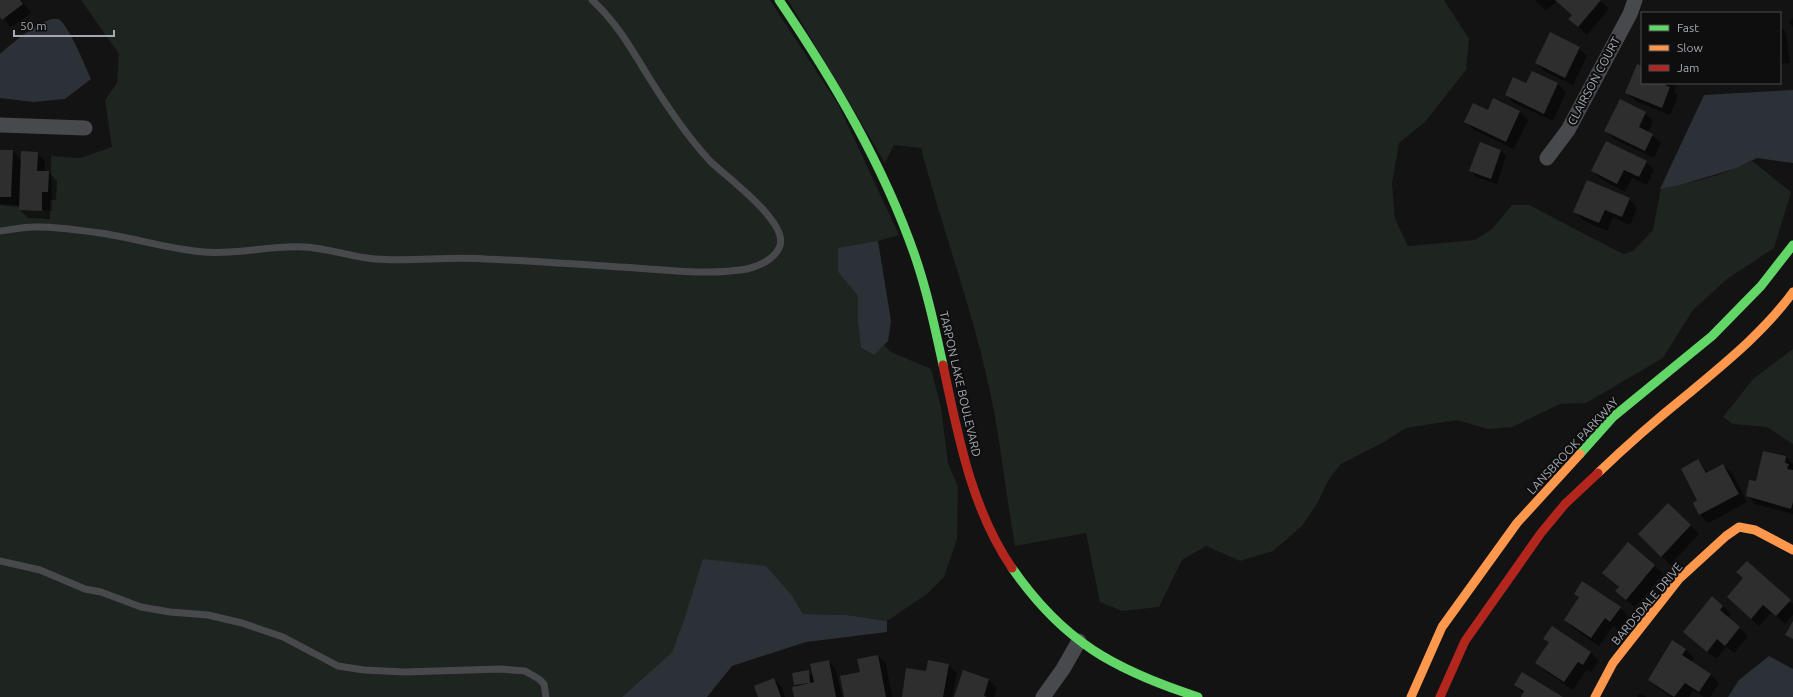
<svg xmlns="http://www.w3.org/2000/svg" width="1793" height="697" font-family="Ubuntu,sans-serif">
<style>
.green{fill:#1e241f}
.water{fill:#2c3138}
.shadow{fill:#0007}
.building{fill:#2e2e2f}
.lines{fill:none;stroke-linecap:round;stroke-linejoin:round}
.lane{stroke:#48494c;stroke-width:7}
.street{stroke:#48494c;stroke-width:15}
.fast{stroke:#63d668;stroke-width:9}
.slow{stroke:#ff974d;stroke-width:9}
.jam{stroke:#b3261e;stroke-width:9}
.labels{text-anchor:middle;stroke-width:4;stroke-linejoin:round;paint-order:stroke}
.street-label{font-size:12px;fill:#a6a9b3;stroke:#0e0e0f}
</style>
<rect width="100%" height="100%" fill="#131314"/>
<g class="green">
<polygon points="81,0 770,0 839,106 899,235 878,241 838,272 858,296 858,323 861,348 874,355 884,345 891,352 931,369 941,407 948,463 958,487 957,539 944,577 927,594 887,621 847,615 803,614 793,597 685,617 672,652 622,697 0,697 0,205 52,211 51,156 81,158 112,147 105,100 117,83 119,54"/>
<path d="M 788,0 L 1444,0 L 1469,39 L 1466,70 L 1425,122 L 1399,143 L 1392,184 L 1395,219 L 1408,246 L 1475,240 L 1492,229 L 1512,205 L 1529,205 L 1623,254 L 1633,251 L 1653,230 L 1661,188 C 1692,183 1724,175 1752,161 L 1791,192 L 1774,248 L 1727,279 L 1693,310 L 1663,358 L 1586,403 L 1560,404 L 1512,427 L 1488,429 L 1457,420 L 1406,428 L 1384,442 L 1341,464 L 1329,479 L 1318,502 L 1302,526 L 1273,551 L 1240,561 L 1206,546 L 1182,560 L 1159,607 L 1122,611 L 1100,602 L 1086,533 L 1015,546 C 1007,501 1002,455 994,411 C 977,321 944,236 921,148 L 894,145 L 885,163 Z"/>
<polygon points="1793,349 1793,444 1767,427 1733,424 1723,417 1753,379"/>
</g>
<g class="water">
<path d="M 51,19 C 53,19 56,19 58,19 C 68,23 86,68 91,79 L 65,99 L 33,102 L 0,98 L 0,54 C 16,40 31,27 51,19 Z"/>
<polygon points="1793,90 1793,163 1757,158 1737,168 1680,185 1660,189 1704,95"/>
<polygon points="878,241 891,321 888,341 874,355 861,348 858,323 858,296 838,272 838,248"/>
<polygon points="703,559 766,566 793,597 803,614 847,615 887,621 887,632 806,642 732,666 707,697 622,697 672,652 685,617"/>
<polygon points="1769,656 1793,669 1793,697 1728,697 1739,680"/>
</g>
<g class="shadow">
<polygon points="0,0 21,0 31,13 11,27 0,15"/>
<polygon points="1535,0 1600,0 1609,9 1587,35 1570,19 1573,15 1557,1 1546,11"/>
<polygon points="1793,18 1793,27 1789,22"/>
<polygon points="1780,26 1786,33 1790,63 1780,64"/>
<polygon points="1579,48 1587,56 1573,85 1544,71 1536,63"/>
<polygon points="1642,67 1642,83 1673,83 1676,86 1674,92 1678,96 1670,115 1635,101 1627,93"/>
<polygon points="1532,72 1558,84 1566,92 1553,121 1514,103 1506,95 1526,84"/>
<polygon points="1488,111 1520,112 1528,120 1514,149 1474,130 1466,122"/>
<polygon points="1645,113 1653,121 1648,132 1661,143 1654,158 1614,139 1606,130"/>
<polygon points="1501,150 1506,156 1497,184 1476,177 1471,171"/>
<polygon points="0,151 13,151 21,160 37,153 45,161 45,172 48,172 57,181 56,200 50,200 50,219 28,218 20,210 20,205 0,204"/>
<polygon points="1646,162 1654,170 1647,185 1632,178 1625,192 1601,179 1592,171"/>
<polygon points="1629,199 1637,208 1630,225 1613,217 1607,231 1583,220 1575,212"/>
<polygon points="1786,457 1793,464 1793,514 1755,504 1747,495 1757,483"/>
<polygon points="1698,461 1708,473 1723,465 1732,473 1747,502 1708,523 1700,515"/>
<polygon points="1668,504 1699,534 1670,565 1639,534"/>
<polygon points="1655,566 1663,574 1635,607 1625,599 1619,588 1603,573"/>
<polygon points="1575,594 1620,608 1628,616 1619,630 1613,626 1599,646 1573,628 1565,620 1580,598"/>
<polygon points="1790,601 1793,604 1793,615 1785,624 1772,612 1759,626 1736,605"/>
<polygon points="1723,606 1731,614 1728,618 1748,636 1734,653 1726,647 1716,659 1684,632"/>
<polygon points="1552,627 1591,653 1599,661 1591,672 1587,669 1573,690 1545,671 1537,663 1550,643 1545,638"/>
<polygon points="1672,641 1686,650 1694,658 1691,662 1711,675 1719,683 1710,697 1704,697 1693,690 1689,697 1671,697 1658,688 1650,680"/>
<polygon points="878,656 886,664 892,697 845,697 861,673"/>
<polygon points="828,661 836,670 842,697 795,697 797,687 795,684 808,671 813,676"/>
<polygon points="948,665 957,673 952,697 903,697 927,672"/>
<polygon points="774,679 782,687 785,697 759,697"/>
<polygon points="989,680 997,688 994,697 955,697"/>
<polygon points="1515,685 1562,697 1522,697 1524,694"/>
<polygon points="1639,693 1647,697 1637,697"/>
</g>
<g class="building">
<polygon points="0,0 20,0 23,4 2,20 0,17"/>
<polygon points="1555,0 1601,0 1578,27 1568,19 1572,15"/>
<polygon points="1550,32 1580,47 1565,78 1535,63"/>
<polygon points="1637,64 1642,66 1642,83 1666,83 1665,85 1670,87 1662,108 1625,93"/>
<polygon points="1532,71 1558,83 1544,114 1505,95 1513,77 1526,83"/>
<polygon points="1493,98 1520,111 1506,142 1464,122 1473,103 1488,110"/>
<polygon points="1620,99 1646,112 1639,127 1653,134 1645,151 1604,131"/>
<polygon points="1606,141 1647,161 1639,177 1624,170 1617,184 1591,171"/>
<polygon points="1480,142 1501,150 1491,179 1469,171"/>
<polygon points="0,150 13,150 11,197 0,197"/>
<polygon points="21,151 38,152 37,171 49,171 48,192 42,192 42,211 19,210"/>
<polygon points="1587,180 1630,198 1622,217 1605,210 1599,223 1573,212"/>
<polygon points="1763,451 1786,456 1785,463 1789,464 1787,469 1793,470 1793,502 1791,509 1746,496 1749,480 1756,481"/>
<polygon points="1698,459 1706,473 1723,464 1739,494 1699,515 1693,503 1697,500 1681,469"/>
<polygon points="1668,503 1691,525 1661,557 1638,534"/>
<polygon points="1628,542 1655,565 1626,600 1615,591 1619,587 1602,573"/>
<polygon points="1747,561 1791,600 1776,616 1763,605 1751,619 1727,597 1743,578 1736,572"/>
<polygon points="1582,581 1621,607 1610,622 1605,618 1591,638 1564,620 1579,597 1574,594"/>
<polygon points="1712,596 1723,606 1720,610 1740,627 1725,646 1717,639 1707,652 1683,632"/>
<polygon points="1793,621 1793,639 1785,635"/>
<polygon points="1552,626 1591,652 1583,665 1578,662 1564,682 1535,663 1549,642 1543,639"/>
<polygon points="1672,640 1686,649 1682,655 1711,674 1699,692 1685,683 1674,697 1648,680"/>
<polygon points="878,655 886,697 844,697 840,676 860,672 857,659"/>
<polygon points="829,660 836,697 794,697 792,687 814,682 810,664"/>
<polygon points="928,660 949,664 943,697 902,697 906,668 926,671"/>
<polygon points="809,670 810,683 794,685 792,673"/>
<polygon points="963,670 989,679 984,696 987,697 954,697"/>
<polygon points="1522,672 1563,697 1521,697 1524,691 1514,685"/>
<polygon points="774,678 781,697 758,697 754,686"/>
</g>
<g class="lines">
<g class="lane">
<path d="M 0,231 C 11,230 22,227 33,227 C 55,226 78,230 100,233 C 135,238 168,249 204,252 C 237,255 270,245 304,247 C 328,248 351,257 375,259 C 412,262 449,256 486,259 C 530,261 575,264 619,267 C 661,269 705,276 747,269 C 759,266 773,260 779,248 C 792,224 726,177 710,161 C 686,135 666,105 648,76 C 631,48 616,22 592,0"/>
<polyline points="0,561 40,570 85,589 101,592 141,607 170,612 208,615 242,623 283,637 338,666 364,670 405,672 500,669 525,671 539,679 544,684 546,697"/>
</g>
<g class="street">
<polyline points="0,125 85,128"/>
<polyline points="1547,158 1568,130 1630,14 1635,0"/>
<polyline points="1043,697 1063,669 1079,641"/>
</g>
<g class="fast">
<path d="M 779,0 C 833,80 883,164 915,256 C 927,291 935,328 943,365"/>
<polyline points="1580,454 1613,417 1712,336 1761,286 1793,245"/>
<path d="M 1012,568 C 1063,642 1115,670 1198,697"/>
</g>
<g class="slow">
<path d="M 1598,473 C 1627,445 1657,419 1688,394 C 1725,363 1765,331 1793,292"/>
<polyline points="1411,697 1442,627 1517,523 1580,454"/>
<polyline points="1595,697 1613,663 1679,579 1726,536 1739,527 1755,530 1793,550"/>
</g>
<g class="jam">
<path d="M 943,365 C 958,435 971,508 1012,568"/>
<polyline points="1440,697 1465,641 1541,533 1565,504 1598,473"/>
</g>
</g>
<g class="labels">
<g class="street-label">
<text transform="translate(1594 81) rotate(-62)" y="4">CLAIRSON COURT</text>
<text transform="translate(960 384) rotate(77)" y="4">TARPON LAKE BOULEVARD</text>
<text transform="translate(1573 446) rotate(-47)" y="4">LANSBROOK PARKWAY</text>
<text transform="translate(1647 604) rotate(-50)" y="4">BARDSDALE DRIVE</text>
</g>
</g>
<rect x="1641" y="12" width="140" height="72" fill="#0e0e0f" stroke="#4b4c51"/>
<rect x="1649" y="25" width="20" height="6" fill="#63d668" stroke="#4b4c51"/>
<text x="1677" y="32" font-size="12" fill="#a6a9b3">Fast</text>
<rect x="1649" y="45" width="20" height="6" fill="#ff974d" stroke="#4b4c51"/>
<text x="1677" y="52" font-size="12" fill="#a6a9b3">Slow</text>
<rect x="1649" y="65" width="20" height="6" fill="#b3261e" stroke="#4b4c51"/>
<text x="1677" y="72" font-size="12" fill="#a6a9b3">Jam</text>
<path d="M14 30v6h100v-6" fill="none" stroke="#a6a9b3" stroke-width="2"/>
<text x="20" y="30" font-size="12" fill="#a6a9b3" stroke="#0e0e0f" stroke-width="3" paint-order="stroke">50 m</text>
</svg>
